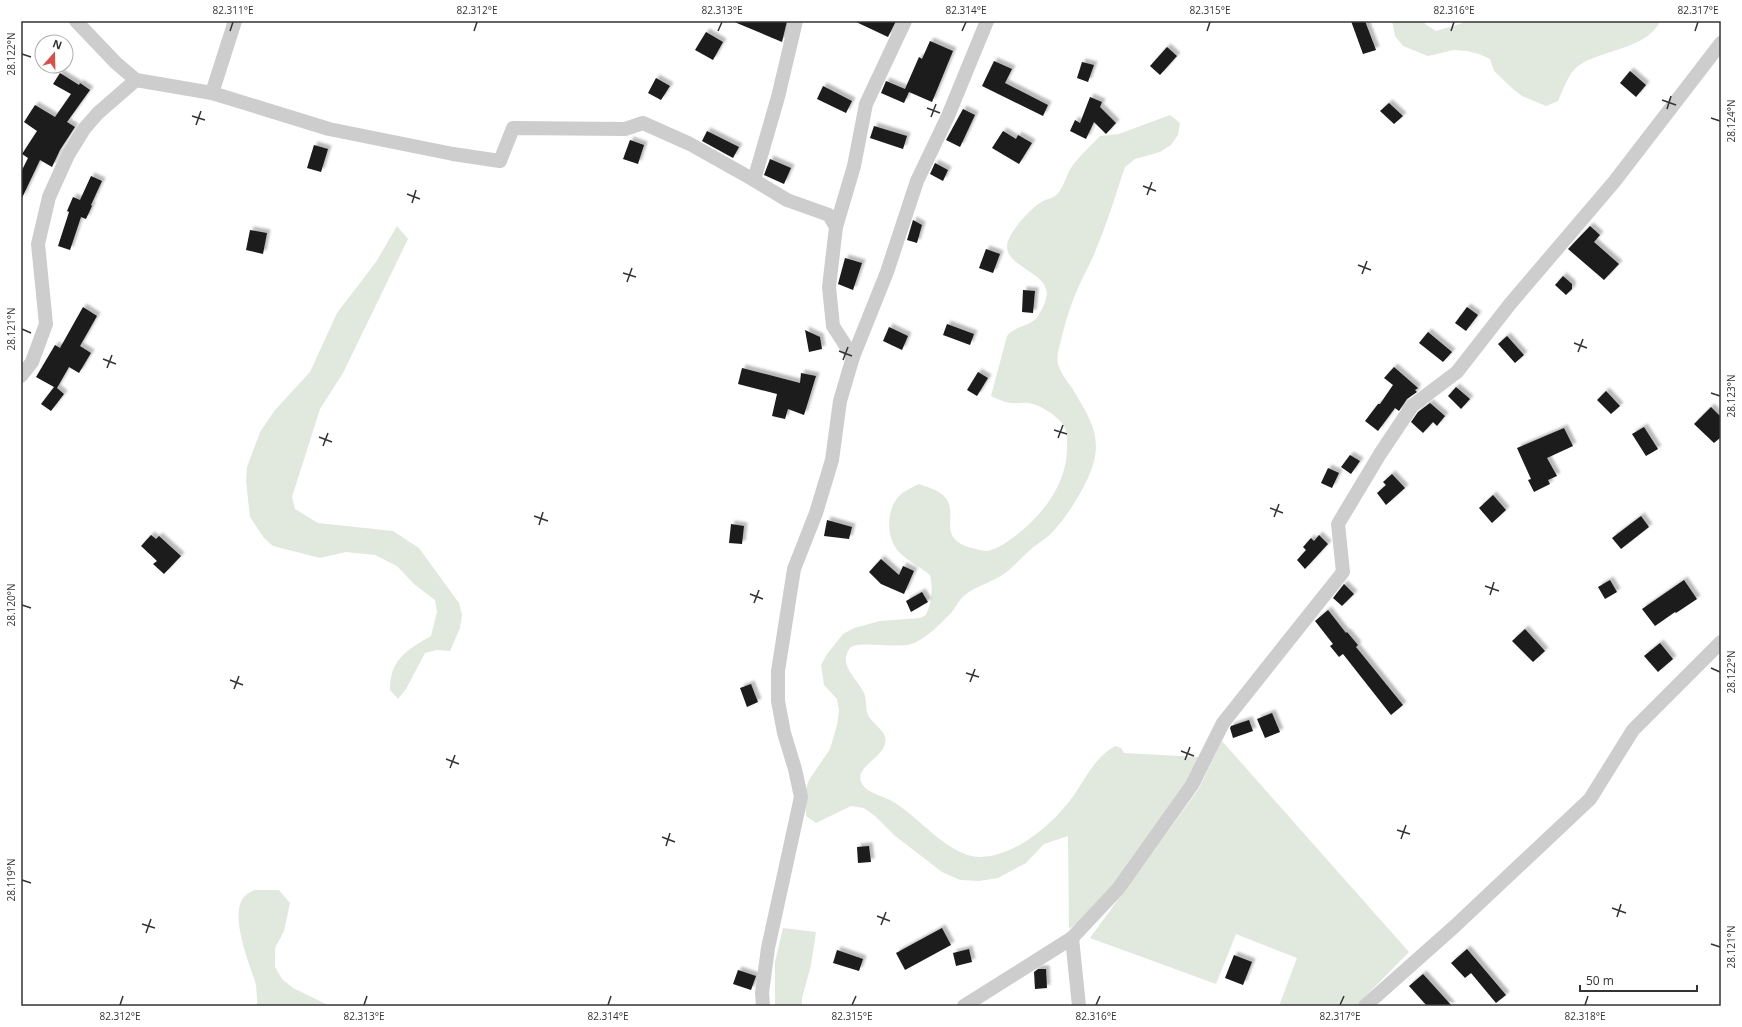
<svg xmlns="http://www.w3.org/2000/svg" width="1742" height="1027" font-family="'Open Sans',sans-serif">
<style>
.green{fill:#e1e8dd}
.building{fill:#1a1a1a;filter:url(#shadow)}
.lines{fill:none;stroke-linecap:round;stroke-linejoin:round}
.minor{stroke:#cdcdcd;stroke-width:14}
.ticks{fill:none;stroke:#333;stroke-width:1.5}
.neatline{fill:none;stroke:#333;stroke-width:1.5}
.ticks-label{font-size:10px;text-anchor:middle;fill:#333}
</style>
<defs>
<filter id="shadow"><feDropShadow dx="3.5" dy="-3.5" stdDeviation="1" flood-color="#0004"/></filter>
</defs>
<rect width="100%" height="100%" fill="#fff"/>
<g class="green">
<path d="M 1392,21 L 1424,21 L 1425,24 L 1436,31 L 1463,23 L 1466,21 L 1660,21 C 1648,49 1602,49 1578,66 C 1568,74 1563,90 1558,101 L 1546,106 L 1522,96 L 1513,89 L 1494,71 L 1490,59 L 1479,54 L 1467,51 L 1454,50 L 1428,56 L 1403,46 L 1395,36 Z"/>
<path d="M 1170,115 L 1180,123 L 1178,135 L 1171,145 L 1160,152 L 1135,159 L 1125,167 C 1116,193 1108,221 1097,247 C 1092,261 1084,274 1078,288 C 1071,303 1066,320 1062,336 C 1060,345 1056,355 1058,364 C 1060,372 1067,381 1072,388 C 1093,423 1106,442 1086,482 C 1079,497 1060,527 1047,537 C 1041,542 1035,545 1029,551 C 1021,558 1013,567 1004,574 C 992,582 976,586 965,595 C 959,600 955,608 951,613 C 940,624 925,640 911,644 C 897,649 857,640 850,648 C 837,665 858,679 864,693 C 867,700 865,709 868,715 C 872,723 883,729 885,737 C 890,757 852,765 862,784 C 867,793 883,796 892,801 C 917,815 950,858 981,857 C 1017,856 1057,821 1076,792 C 1088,774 1096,757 1115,746 L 1121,748 L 1124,753 L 1199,757 L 1188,782 L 1154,833 L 1091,914 L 1069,929 L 1068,836 L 1044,844 L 1026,863 L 998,878 L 979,881 L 960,880 L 942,872 L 894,835 L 875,816 L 864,808 L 851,806 L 816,823 L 806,816 L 805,792 L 809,780 L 830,749 L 837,725 L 839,711 L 837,699 L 824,685 L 821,665 L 827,654 L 843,634 L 854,628 L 880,621 L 920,618 L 926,615 C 932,602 933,589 930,575 C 920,567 908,561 899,552 C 886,538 886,512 898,497 C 904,491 912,487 919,484 C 927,487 938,490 944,496 C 961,514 934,538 972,548 C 977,549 983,551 987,551 C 998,549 1005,543 1014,537 C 1043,515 1069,482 1067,443 C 1067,434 1066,425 1058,419 C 1051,412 1039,405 1029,403 C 1023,402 1017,404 1011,403 C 1004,402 997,399 991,396 L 1007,336 C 1014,327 1024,327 1033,321 C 1038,319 1045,304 1046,298 C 1053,273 1005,268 1007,245 C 1009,231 1032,207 1043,201 C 1047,199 1051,199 1055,196 C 1064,189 1065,177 1071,168 C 1079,156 1091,146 1100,136 L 1119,134 Z"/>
<path d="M 397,226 L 408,239 L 343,373 L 320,409 L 292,497 L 295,509 L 318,523 L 393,531 L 419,548 L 459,603 L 462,615 L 460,628 L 450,651 L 437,650 L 425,653 L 406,689 L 398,699 L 390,690 C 390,659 407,650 431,636 L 437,612 L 435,600 L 414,584 L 397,566 L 375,555 L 346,552 L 320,558 L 273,546 L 264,538 L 250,517 L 246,481 L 247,467 L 260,432 L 275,410 L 310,372 L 337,313 L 376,262 Z"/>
<polygon points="1222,741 1409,952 1356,1006 1279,1006 1297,958 1236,934 1216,984 1090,938 1198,790"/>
<path d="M 254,890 L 279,890 L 290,903 L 284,931 L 275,948 L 275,967 L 282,979 L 293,988 L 330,1006 L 257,1006 C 257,998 257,989 255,981 C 249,963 229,914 244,897 C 246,894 251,892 254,890 Z"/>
<polygon points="783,928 816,932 811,965 802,998 802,1006 775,1006 775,962"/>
</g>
<g class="building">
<polygon points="732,21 787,21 782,42"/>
<polygon points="854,21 896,21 888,37"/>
<polygon points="1351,21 1365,21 1376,50 1363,54"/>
<polygon points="706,32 723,42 713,60 695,50"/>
<polygon points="930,41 953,51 932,102 909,92 904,103 881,93 886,81 905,89 919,57 922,59"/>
<polygon points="1167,47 1177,56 1160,75 1150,66"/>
<polygon points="994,61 1012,69 1005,83 1048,105 1043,116 982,86"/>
<polygon points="1082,62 1094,65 1088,82 1077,78"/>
<polygon points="1630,71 1646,85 1636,97 1620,83"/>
<polygon points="60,73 79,85 80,83 90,90 67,122 75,127 60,150 52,167 40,160 21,200 21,172 28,158 22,154 37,131 24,122 35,105 55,117 71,94 53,84"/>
<polygon points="656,78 670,86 661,100 648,93"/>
<polygon points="823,86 852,101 846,113 817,99"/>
<polygon points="1090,97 1102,102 1100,107 1116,123 1106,134 1094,122 1086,139 1070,131 1075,120 1080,123"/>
<polygon points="1389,103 1403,116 1394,124 1380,111"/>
<polygon points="963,109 975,115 960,147 946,140"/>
<polygon points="874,126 907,136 903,149 870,138"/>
<polygon points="707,131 739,147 733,158 702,141"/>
<polygon points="1003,131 1016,139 1018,135 1032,143 1019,164 992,148"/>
<polygon points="630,140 644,145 638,164 623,159"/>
<polygon points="314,145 328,149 321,172 307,168"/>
<polygon points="770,159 791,168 784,184 764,175"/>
<polygon points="935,163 948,170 943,181 930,174"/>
<polygon points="91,176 102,181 91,205 92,206 86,219 81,217 70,250 58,246 69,212 67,211 73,197 80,200"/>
<polygon points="913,220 922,225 917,243 907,240"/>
<polygon points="1590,226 1600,235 1594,242 1619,264 1604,280 1568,249"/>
<polygon points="250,230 267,233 263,254 246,250"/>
<polygon points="986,249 1000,254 993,273 979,268"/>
<polygon points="845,258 862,263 853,290 838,284"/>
<polygon points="1563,276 1572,284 1572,289 1566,295 1555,285"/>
<polygon points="1023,290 1035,291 1033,313 1022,312"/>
<polygon points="83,307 97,316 80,346 91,353 79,373 69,367 57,388 64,394 51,411 41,404 54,387 36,377 55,345 60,348"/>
<polygon points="1467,307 1478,315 1466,331 1455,323"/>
<polygon points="947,324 974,334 970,345 943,335"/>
<polygon points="889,327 908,336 902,350 883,341"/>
<polygon points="805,330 820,337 822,349 809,352"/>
<polygon points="1428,332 1452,352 1443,362 1419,343"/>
<polygon points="1507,336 1524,355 1515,363 1498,344"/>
<polygon points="1394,367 1418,388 1415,390 1417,392 1407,399 1399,411 1395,408 1378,431 1365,421 1378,404 1380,404 1393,385 1384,378"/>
<polygon points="742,368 800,383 801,373 816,376 804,415 788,409 785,419 772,416 777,394 738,384"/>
<polygon points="978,372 988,378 977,396 967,390"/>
<polygon points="1456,387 1470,399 1461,409 1448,396"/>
<polygon points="1606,391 1620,406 1611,414 1597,400"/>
<polygon points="1430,403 1445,416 1437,426 1433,422 1423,433 1411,422 1418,412"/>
<polygon points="1711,407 1721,417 1721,437 1714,443 1694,424"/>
<polygon points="1644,427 1658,449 1646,456 1632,434"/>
<polygon points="1564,428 1573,446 1547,458 1557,476 1548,480 1550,484 1534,492 1528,480 1531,479 1517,448"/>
<polygon points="1350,455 1360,461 1351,474 1341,467"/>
<polygon points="1328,468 1339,473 1332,488 1321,483"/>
<polygon points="1392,474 1405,488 1386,505 1377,493 1386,485 1383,482"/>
<polygon points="1493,495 1506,510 1492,523 1479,508"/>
<polygon points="1641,516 1649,527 1621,549 1612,538"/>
<polygon points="827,520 852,527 849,539 824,536"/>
<polygon points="731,524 744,526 742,544 729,543"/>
<polygon points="151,535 156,539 159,536 181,556 164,574 153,564 157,561 141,546"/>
<polygon points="1319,535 1328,544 1305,569 1297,560 1306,550 1303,547 1311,538 1314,541"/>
<polygon points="881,559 899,575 903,566 914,571 904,594 881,584 869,572"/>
<polygon points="1610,580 1617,592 1605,599 1598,587"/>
<polygon points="1684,580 1697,599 1676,613 1675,612 1655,626 1642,609"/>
<polygon points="1344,584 1354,594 1342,606 1333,598"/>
<polygon points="922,592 928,602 911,612 906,601"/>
<polygon points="1328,610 1346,633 1347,632 1358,645 1356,647 1403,705 1391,715 1343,654 1339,657 1330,646 1333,644 1315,621"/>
<polygon points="1525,629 1545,651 1533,662 1512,641"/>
<polygon points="1660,643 1673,659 1658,672 1644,656"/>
<polygon points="751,684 758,702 747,707 740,688"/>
<polygon points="1272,713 1280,732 1265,738 1257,719"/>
<polygon points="1249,720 1253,731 1233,738 1230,728 1231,726"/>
<polygon points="869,846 871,862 858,863 857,847"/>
<polygon points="942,928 951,945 905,970 896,953"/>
<polygon points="969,949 972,962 956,966 953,953"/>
<polygon points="1467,949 1506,995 1496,1003 1471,973 1465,978 1451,963"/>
<polygon points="837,950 863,959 859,971 833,963"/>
<polygon points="1234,955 1252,962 1243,985 1225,978"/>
<polygon points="1038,969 1046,969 1047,988 1035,989 1034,972"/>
<polygon points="738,970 756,976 751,990 733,984"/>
<polygon points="1423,974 1452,1006 1427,1006 1409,986"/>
</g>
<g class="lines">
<g class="minor">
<polyline points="76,21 116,63 136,80"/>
<polyline points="796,21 778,97 754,180 787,200 829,215 836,227 829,287 833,326 853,357"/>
<polyline points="212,93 235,21"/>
<polyline points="836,227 854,166 866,104 905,21"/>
<polyline points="21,376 32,362 46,324 38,244 49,197 68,155 84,129 98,113 136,80 212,93 329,129 453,154 500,161 513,128 625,129 643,123 690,144 754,180"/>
<polyline points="1072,938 1079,1006"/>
<polyline points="763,1006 762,993 768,948 801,797 795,769 784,733 778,701 778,671 794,569 816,513 832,460 840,401 853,357 887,272 917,181 948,116 987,21"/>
<polyline points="964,1006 1072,938 1118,889 1192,785 1223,723 1343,572 1338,524 1380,454 1412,406 1457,372 1510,304 1614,182 1721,43"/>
<polyline points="1365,1006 1455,926 1590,799 1633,730 1721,642"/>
</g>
</g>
<path class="ticks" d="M 230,31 L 233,22M 474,31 L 477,22M 718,31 L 722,22M 962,31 L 966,22M 1207,31 L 1210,22M 1451,31 L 1454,22M 1695,31 L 1698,22M 22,54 L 31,57M 1662,100 L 1676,105M 927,108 L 940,113M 1667,109 L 1671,96M 192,116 L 205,120M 931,117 L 936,104M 1711,118 L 1720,121M 196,125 L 201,111M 1143,186 L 1156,191M 407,194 L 420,199M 1147,195 L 1152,182M 412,203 L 416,190M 1358,265 L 1371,270M 623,273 L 636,277M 1362,274 L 1367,261M 627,282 L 632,268M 22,329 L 31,333M 1574,343 L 1587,348M 839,351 L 852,356M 1578,352 L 1583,339M 103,359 L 116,364M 843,360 L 848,347M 107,368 L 112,355M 1711,393 L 1720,396M 1054,430 L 1067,434M 319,437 L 332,442M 1058,438 L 1063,425M 323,446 L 328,433M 1270,508 L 1283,513M 534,516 L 548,521M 1274,517 L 1279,504M 539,525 L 543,512M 1485,586 L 1499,591M 750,594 L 763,599M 1490,595 L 1494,582M 754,603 L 759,590M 22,605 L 31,608M 1711,668 L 1720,672M 966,673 L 979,677M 230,680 L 243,685M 970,682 L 975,669M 234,689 L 239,676M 1181,751 L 1194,756M 446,759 L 459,764M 1185,760 L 1190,747M 450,768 L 455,755M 1397,830 L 1410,834M 662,837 L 675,842M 1401,839 L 1406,825M 666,846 L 670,833M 22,880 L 31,883M 1612,908 L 1626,913M 877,916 L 890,921M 1617,917 L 1621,904M 142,924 L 155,928M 881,925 L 886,912M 146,933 L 151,919M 1711,944 L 1720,947M 120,1005 L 123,996M 364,1005 L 367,996M 608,1005 L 611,996M 852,1005 L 856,996M 1096,1005 L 1100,996M 1340,1005 L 1344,996M 1585,1005 L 1588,996"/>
<rect width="1742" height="1027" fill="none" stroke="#ffffff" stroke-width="44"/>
<g transform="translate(54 54) rotate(20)"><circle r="19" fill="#ffffff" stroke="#adadad"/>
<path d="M0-3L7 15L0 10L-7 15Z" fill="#d2534d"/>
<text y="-6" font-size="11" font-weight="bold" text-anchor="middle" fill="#333333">N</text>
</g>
<path d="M1580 985v6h117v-6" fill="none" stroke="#333333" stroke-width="2"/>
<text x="1586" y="985" font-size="12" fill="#333333" stroke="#ffffff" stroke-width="3" paint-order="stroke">50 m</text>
<rect x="22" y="22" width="1698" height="983" class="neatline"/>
<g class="ticks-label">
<text x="233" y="14">82.311°E</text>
<text x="477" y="14">82.312°E</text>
<text x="722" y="14">82.313°E</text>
<text x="966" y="14">82.314°E</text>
<text x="1210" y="14">82.315°E</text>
<text x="1454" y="14">82.316°E</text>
<text x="1698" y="14">82.317°E</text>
<text transform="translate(11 54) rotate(-90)" y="4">28.122°N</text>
<text transform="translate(1731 121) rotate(-90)" y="4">28.124°N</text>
<text transform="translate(11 329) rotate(-90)" y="4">28.121°N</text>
<text transform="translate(1731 396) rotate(-90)" y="4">28.123°N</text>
<text transform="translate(11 605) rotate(-90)" y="4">28.120°N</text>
<text transform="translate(1731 672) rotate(-90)" y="4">28.122°N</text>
<text transform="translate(11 880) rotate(-90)" y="4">28.119°N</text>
<text transform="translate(1731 947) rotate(-90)" y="4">28.121°N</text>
<text x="120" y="1020">82.312°E</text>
<text x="364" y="1020">82.313°E</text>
<text x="608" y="1020">82.314°E</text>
<text x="852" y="1020">82.315°E</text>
<text x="1096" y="1020">82.316°E</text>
<text x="1340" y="1020">82.317°E</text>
<text x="1585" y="1020">82.318°E</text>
</g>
</svg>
